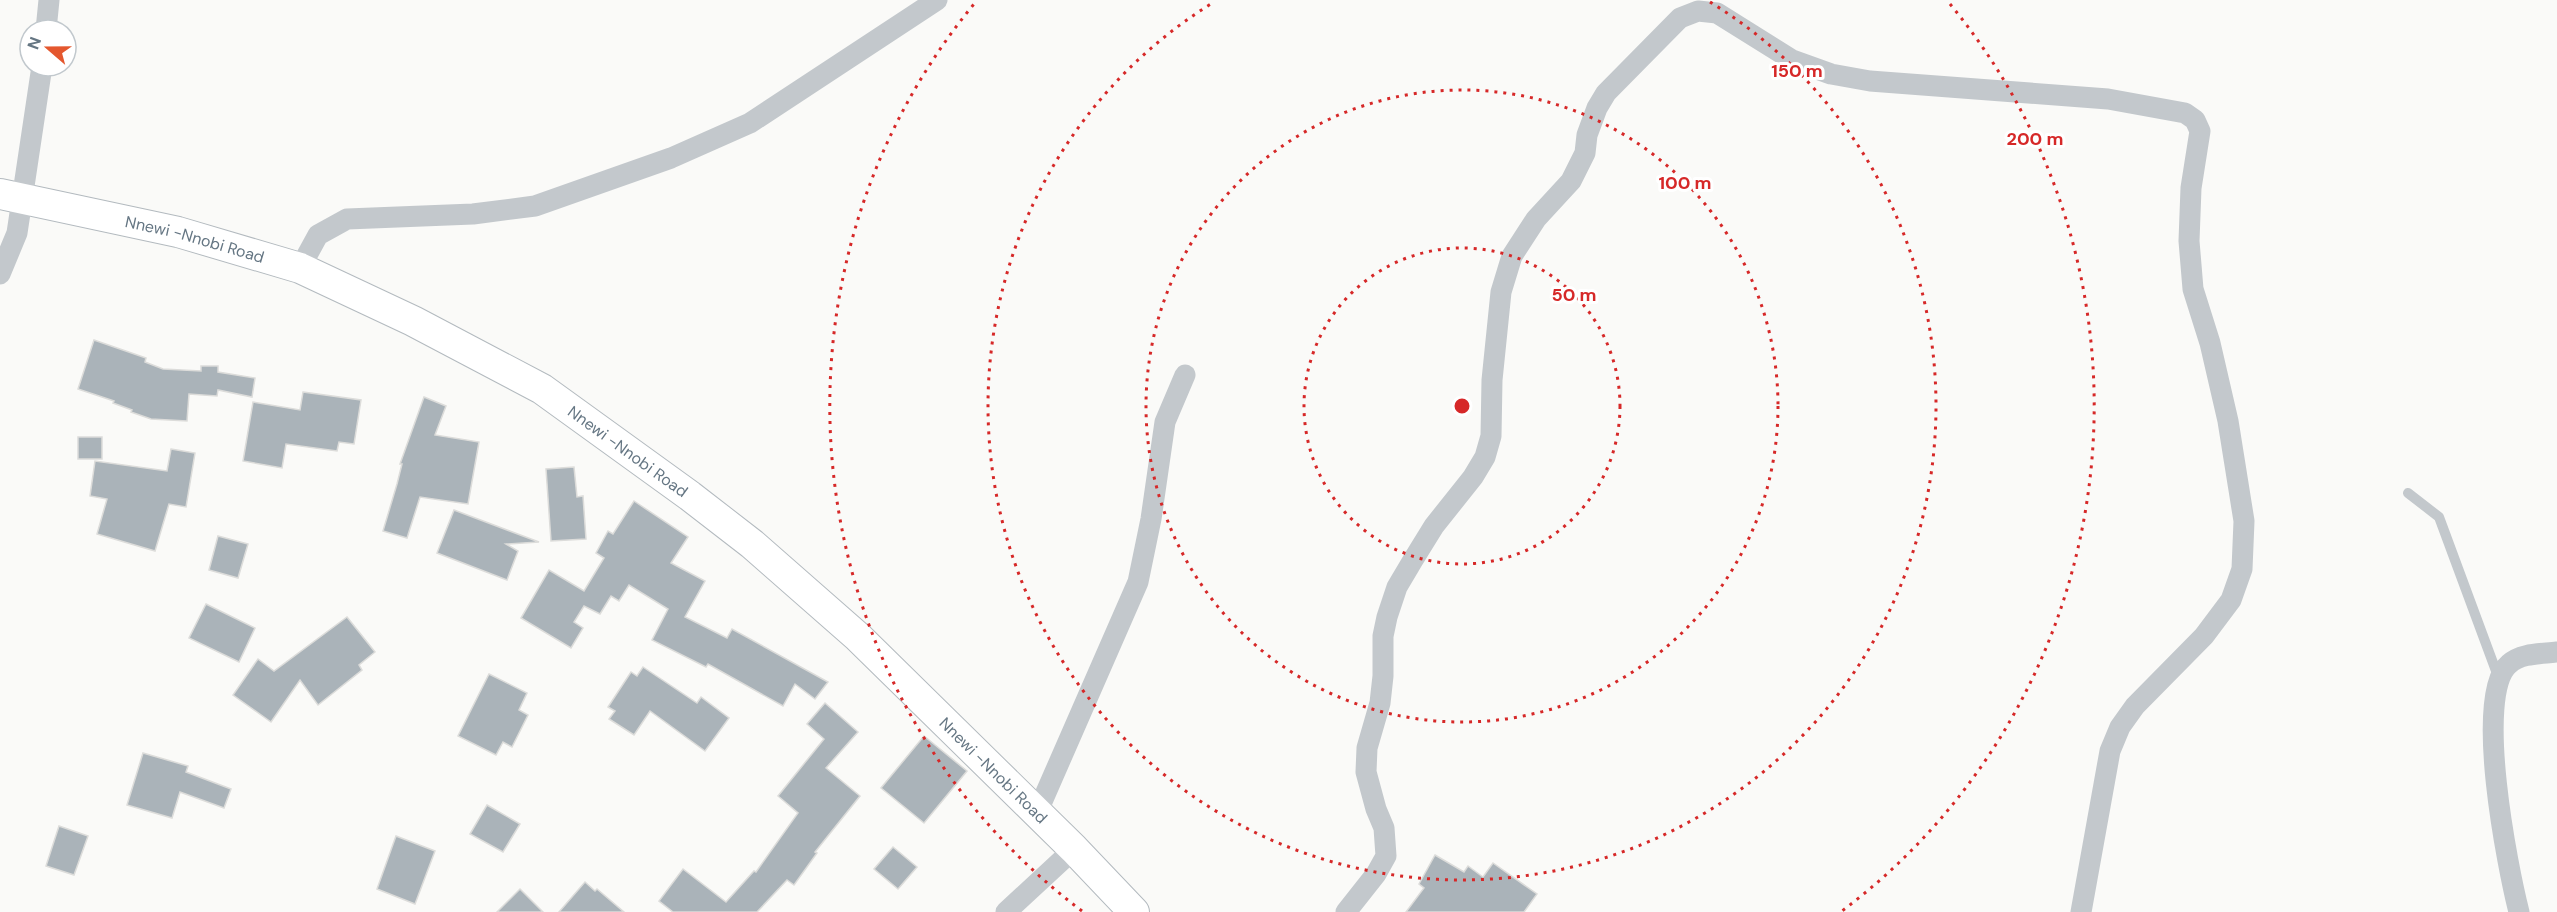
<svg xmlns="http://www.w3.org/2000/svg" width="2557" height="912" font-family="'DM Sans',sans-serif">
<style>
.building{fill:#aab3b9;stroke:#dcdcda;stroke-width:1.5}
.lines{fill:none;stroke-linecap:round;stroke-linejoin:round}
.secondary-casing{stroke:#b3babf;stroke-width:32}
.lane{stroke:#c3c8cc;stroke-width:10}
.street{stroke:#c3c8cc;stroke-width:21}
.secondary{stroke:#fff;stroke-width:30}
.ring{fill:none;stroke:#d62828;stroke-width:3;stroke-dasharray:3 6}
.labels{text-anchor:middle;stroke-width:6;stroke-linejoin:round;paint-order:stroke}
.street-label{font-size:16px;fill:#657683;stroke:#fff}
.centre{fill:#d62828;stroke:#fff;stroke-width:3}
.ring-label{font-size:18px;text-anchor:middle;font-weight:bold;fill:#d62828;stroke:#fff;stroke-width:6;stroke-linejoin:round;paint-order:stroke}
</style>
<rect width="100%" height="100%" fill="#fafaf8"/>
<g class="building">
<polygon points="94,340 146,358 145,362 163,369 201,371 201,366 218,366 218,372 255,378 252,397 218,390 217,396 189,394 187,421 151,419 131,412 132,410 113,403 114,401 78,389"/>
<polygon points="303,392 361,400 354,444 339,442 337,451 286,444 282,468 243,461 253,402 300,410"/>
<polygon points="424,397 446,406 435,435 479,442 468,504 420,497 407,538 383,531 397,484 402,464 400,464"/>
<rect x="78" y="437" width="24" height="22"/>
<polygon points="171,449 195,453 186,507 169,504 155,551 97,534 107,499 90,496 95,461 167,471"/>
<polygon points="574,467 577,497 583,496 586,539 551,541 546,469"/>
<polygon points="634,501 688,537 671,563 705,581 685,617 727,638 732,629 828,682 815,699 795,684 783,706 708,664 706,667 652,640 668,609 629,585 619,601 611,596 600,614 584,606 574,622 583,628 571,648 521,618 549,570 584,591 604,558 596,553 608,531 613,534"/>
<polygon points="454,510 539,542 506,544 518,551 507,580 437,553"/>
<polygon points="218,536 248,544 238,578 209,570"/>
<polygon points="206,604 255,628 239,662 189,638"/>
<polygon points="347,617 375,652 359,665 362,670 318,705 300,680 271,722 233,695 258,659 274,671"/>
<polygon points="643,667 697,703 701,697 729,718 705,751 650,711 634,735 609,719 615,711 608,707 631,672 637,676"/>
<polygon points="489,674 527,693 519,710 528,715 512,747 503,742 496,755 458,736"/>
<polygon points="825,703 858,732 826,768 860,796 815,852 817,853 794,885 787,880 757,912 673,912 659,901 683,869 726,902 754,871 756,872 798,813 778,796 824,739 807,724"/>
<polygon points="924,736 967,771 924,823 881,788"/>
<polygon points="143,753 188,766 186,772 231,789 224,808 180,792 172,818 127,805"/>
<polygon points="487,805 520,824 503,852 470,834"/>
<polygon points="59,826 88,836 74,875 46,866"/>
<polygon points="396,836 435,851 415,904 377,889"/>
<polygon points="893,847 917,867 898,889 874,869"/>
<polygon points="1435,855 1464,872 1468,866 1483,877 1493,863 1537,894 1524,912 1406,912 1424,888 1419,884"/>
<polygon points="585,882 595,891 597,889 624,912 559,912"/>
<polygon points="520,889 543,912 497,912"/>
</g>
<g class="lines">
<defs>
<g id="secondary">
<path id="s1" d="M 0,194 L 178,232 L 300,268 L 413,321 L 542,389 L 690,496 L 752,544 L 858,637 L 1074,849 L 1134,912"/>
</g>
</defs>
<use href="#secondary" class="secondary-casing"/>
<polyline class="lane" points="2408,493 2439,517 2499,679"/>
<g class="street">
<polyline points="46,30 49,0"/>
<polyline points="300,268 318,235 347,219 473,214 535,206 671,158 750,123 937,0"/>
<polyline points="0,274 17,233 42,66"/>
<polyline points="1037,813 1138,582 1151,519 1165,422 1185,375"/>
<polyline points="1006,912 1074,849"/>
<polyline points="1346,912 1376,874 1386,856 1384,828 1376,809 1366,772 1367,748 1380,703 1383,676 1383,636 1387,617 1397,587 1413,560 1434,526 1473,477 1485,457 1491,436 1492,380 1501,292 1512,256 1536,219 1571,181 1585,153 1587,135 1597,108 1606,93 1680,18 1698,11 1717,13 1792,60 1831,74 1870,81 2108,99 2185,113 2195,120 2200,131 2191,188 2189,241 2193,289 2210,343 2228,421 2244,521 2242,569 2231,600 2204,636 2135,706 2120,727 2110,751 2081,912"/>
<path d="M 2519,912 C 2508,869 2473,694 2509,664 C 2521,653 2541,654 2557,652"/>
</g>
<use href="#secondary" class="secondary"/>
</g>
<g class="ring">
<circle cx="1462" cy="406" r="158"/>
<circle cx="1462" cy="406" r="316"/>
<path d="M1710 2A474 474 0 1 1 1214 2"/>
<path d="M1082 911A632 632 0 0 1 974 4M1950 4A632 632 0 0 1 1842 911"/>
</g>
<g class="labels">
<g class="street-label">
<text dy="6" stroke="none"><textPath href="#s1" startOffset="200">Nnewi -Nnobi Road</textPath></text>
<text dy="6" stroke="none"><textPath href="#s1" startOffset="686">Nnewi -Nnobi Road</textPath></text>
<text dy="6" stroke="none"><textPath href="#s1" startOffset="1172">Nnewi -Nnobi Road</textPath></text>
</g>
</g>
<circle cx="1462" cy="406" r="9" class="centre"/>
<g class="ring-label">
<text x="1797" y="77">150 m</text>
<text x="2035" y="145">200 m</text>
<text x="1685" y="189">100 m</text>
<text x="1574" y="301">50 m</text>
</g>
<g transform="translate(48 48) rotate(290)"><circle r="28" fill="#ffffff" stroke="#c1c8cd" stroke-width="1.5"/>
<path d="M0-4.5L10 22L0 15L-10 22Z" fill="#e4572e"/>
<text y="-9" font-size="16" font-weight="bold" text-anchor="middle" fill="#657683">N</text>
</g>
</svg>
